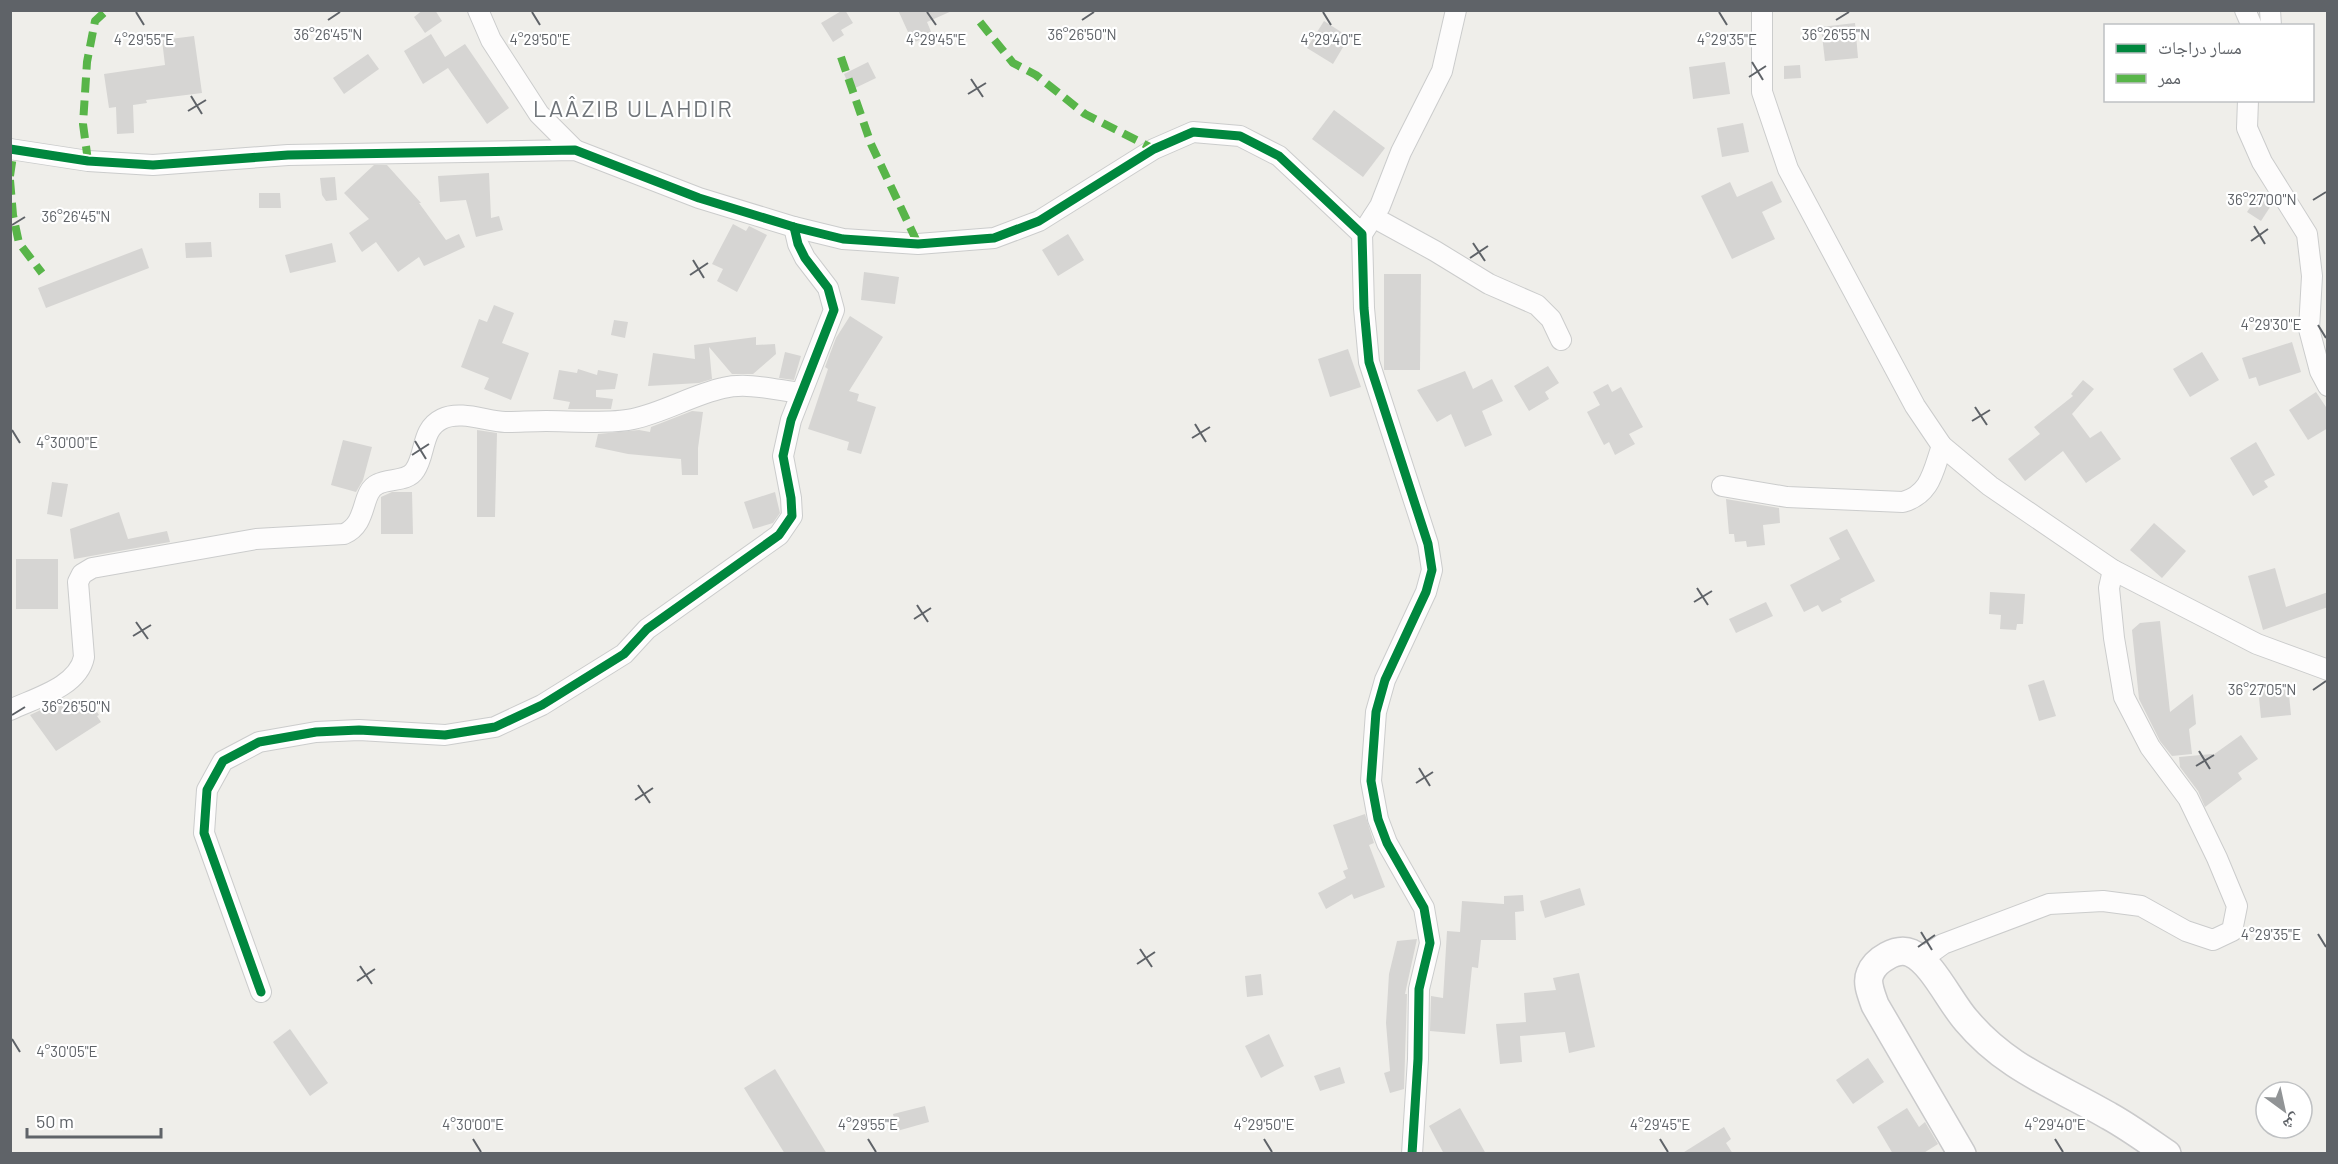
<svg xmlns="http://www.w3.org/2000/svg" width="2338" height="1164" font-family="Barlow,'Noto Naskh Arabic',sans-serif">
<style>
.building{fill:#d6d5d3}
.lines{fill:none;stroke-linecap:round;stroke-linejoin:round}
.minor-casing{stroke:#cbcccc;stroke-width:22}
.secondary-casing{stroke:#cacacb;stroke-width:30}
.minor{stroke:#fdfcfc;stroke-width:20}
.secondary{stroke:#fdfcfc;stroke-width:27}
.quiet{stroke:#58b549;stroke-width:8;stroke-dasharray:15 8;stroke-linecap:butt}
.cycleway-casing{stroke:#fff;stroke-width:13}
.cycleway{stroke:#00873e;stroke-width:9}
.ticks{fill:none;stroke:#5f6368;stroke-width:2}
.labels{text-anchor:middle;stroke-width:4.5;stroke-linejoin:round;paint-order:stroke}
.quarter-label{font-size:24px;letter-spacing:1.5px;fill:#70757a;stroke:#fff}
.ticks-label{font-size:15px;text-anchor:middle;fill:#5f6368;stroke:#fff;stroke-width:4.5;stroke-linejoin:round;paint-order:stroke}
</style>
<rect width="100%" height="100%" fill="#efeeea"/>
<g class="building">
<polygon points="423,10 435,10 442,21 425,33 414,17"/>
<polygon points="843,10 845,10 853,23 841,30 844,35 833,42 821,23"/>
<polygon points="898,10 954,10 927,22 932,34 913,43"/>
<polygon points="1324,21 1349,37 1333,64 1307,48"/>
<polygon points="1855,23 1858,58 1825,61 1821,27"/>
<polygon points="431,34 445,57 465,44 509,108 487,124 448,68 423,84 404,51"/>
<polygon points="194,36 202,93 146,100 147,103 133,105 134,133 117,134 116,107 109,108 104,74 165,65 162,40"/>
<polygon points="368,54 379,69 344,94 333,78"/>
<polygon points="868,62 876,78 851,90 844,74"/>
<polygon points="1725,62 1730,94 1693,99 1689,67"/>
<polygon points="1800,65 1801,78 1784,79 1784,66"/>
<polygon points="1334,110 1385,148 1363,177 1312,139"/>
<polygon points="1743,123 1749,152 1722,157 1717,128"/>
<polygon points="374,165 387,165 421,203 419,203 446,240 459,234 465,247 424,266 419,257 398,272 376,242 362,252 349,233 369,219 344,193"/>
<polygon points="489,173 491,218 499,216 503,230 476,237 466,200 440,202 438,176"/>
<polygon points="335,177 337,200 326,201 322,195 320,178"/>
<polygon points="1772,181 1782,202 1762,212 1775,239 1732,259 1701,196 1730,182 1737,197"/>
<polygon points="259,193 280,193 281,208 259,208"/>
<polygon points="2259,194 2272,204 2261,221 2247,212"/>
<polygon points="733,224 746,231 749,226 767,235 737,292 717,281 723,269 712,264"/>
<polygon points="1068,234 1084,260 1058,276 1042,250"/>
<polygon points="211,242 212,257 186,258 185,243"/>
<polygon points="332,243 336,262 290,273 285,255"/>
<polygon points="142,248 149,268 46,308 38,288"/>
<polygon points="864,272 899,277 895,304 861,300"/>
<polygon points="1384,274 1421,274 1420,370 1384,370"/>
<polygon points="494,305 514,313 502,343 529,353 511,400 484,389 489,378 461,367 479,319 487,322"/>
<polygon points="850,316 883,337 849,391 859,394 857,401 876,407 861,454 847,450 849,442 808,429 828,369 825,367 836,338"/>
<polygon points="614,320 628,322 625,338 611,335"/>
<polygon points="756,337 756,345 775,344 776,354 753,374 732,374 709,347 712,379 699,383 648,386 653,353 695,359 694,345"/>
<polygon points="2292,342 2301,372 2259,386 2256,377 2249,379 2242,358"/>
<polygon points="1348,349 1361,387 1330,397 1318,359"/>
<polygon points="785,352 801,356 794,380 779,378"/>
<polygon points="2202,352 2219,380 2190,397 2173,369"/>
<polygon points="1548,366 1559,383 1545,392 1549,399 1529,411 1514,386"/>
<polygon points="578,369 597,375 598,370 618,374 615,389 596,390 596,397 613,399 611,409 568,409 570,402 553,399 559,370 577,373"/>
<polygon points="1465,371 1473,389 1492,379 1503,401 1482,411 1492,435 1465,447 1451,414 1437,422 1417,390"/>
<polygon points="2083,380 2094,389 2072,414 2090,438 2101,431 2121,459 2086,483 2063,451 2025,481 2008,459 2040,434 2034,427 2073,396 2071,394"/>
<polygon points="1608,384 1612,392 1621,387 1643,427 1629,434 1635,444 1615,455 1609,442 1604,445 1587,412 1600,405 1593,392"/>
<polygon points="2316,392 2328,410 2328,428 2308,440 2289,410"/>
<polygon points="692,411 703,412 698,448 698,475 682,475 681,459 628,454 595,447 598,434 639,430 650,432 651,427"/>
<polygon points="477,430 497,433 495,517 477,517"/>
<polygon points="343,440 372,447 363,480 356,492 331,485"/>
<polygon points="2256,442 2275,475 2264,481 2268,487 2253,496 2230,458"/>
<polygon points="52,482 68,484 62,517 47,514"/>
<polygon points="392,492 412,492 413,534 381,534 381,497"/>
<polygon points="775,492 780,513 773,523 753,529 744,502"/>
<polygon points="1726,499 1779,508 1780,523 1763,525 1765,545 1747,547 1746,541 1735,542 1734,534 1729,534"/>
<polygon points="119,512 128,539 167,531 170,542 74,559 70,529"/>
<polygon points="2154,523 2186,551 2162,578 2130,550"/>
<polygon points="1847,529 1875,581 1840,599 1842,602 1822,612 1818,605 1804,612 1790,585 1840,559 1829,538"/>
<rect x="16" y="559" width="42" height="50"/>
<polygon points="2275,568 2286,607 2328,592 2328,607 2263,630 2248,576"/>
<polygon points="1990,592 2025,594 2023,624 2017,624 2016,630 2000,629 2001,615 1989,614"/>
<polygon points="1766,602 1773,616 1736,633 1729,619"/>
<polygon points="2160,621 2170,712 2193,694 2196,724 2189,729 2192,754 2172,756 2160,741 2139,699 2132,630 2140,623"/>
<polygon points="2044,680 2056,716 2039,721 2028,685"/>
<polygon points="2288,684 2291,715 2261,718 2258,687"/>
<polygon points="88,699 99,715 97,716 101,722 56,751 30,715 60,701 67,710 78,702 80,705"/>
<polygon points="2241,735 2258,759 2238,773 2242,779 2205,807 2198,791 2180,767 2179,757 2212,754 2213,755"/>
<polygon points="1365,814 1374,843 1369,845 1385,887 1354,899 1352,894 1326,909 1318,893 1346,878 1343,871 1348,869 1333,825"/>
<polygon points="1580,888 1585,905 1545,918 1540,901"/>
<polygon points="1523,895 1524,911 1515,912 1516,940 1481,940 1478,968 1472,967 1465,1034 1430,1031 1431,996 1443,998 1447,931 1460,932 1462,901 1504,904 1504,896"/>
<polygon points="1417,939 1405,994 1407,994 1404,1089 1390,1093 1384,1073 1390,1071 1386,1023 1389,974 1397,941"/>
<polygon points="1579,973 1595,1047 1569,1053 1565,1032 1520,1036 1522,1062 1500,1064 1496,1024 1526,1022 1524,993 1556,990 1553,978"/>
<polygon points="1261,974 1263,995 1247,997 1245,976"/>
<polygon points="290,1029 328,1083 310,1096 273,1042"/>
<polygon points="1269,1034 1284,1066 1261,1078 1245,1046"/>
<polygon points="1868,1058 1884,1082 1853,1104 1836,1080"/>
<polygon points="1340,1067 1345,1083 1320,1091 1314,1076"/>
<polygon points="775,1069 827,1154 785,1154 744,1088"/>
<polygon points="925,1106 929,1122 897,1131 893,1114"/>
<polygon points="1460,1108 1486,1154 1444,1154 1429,1126"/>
<polygon points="1907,1108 1919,1127 1925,1122 1938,1144 1922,1154 1893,1154 1877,1127"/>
<polygon points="1724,1127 1731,1139 1726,1143 1733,1154 1681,1154"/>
</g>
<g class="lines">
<defs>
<g id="minor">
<polyline points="478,10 491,40 539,114 575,150"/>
<polyline points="1762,10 1762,92 1788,169 1915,406 1942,446 1990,486 2113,570 2257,644 2328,670"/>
<polyline points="2245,10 2252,26"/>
<polyline points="2270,10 2271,26"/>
<polyline points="2248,100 2247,128 2262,162 2307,234 2312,276 2309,329 2320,371 2328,386"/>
<polyline points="10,149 88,161 153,165 288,155 575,150 699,198 794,227 843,239 918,244 994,238 1039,221 1154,149 1193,132 1240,136 1279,156 1362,234 1364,308 1369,362 1428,544 1432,570 1426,592 1385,680 1376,712 1371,781 1378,819 1387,843 1424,908 1430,943 1419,989 1418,1059 1412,1154"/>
<polyline points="1373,217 1435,251 1489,284 1537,305 1551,319 1561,340"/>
<polyline points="1362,234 1380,206 1401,152 1442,71 1456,10"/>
<path d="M 1722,486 L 1787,497 L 1903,502 C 1931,494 1933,471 1942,446"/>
<path d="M 10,710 C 35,698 78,687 84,657 L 78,582 L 82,574 L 92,568 L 256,539 L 344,534 C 369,523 360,492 378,484 C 389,478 408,482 415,470 C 426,454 421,429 442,419 C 460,410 486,421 505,422 C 518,422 532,421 546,421 C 570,421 611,424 633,419 C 665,412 692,395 723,388 C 747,382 776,390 801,393"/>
<polyline points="1922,959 1943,944 2049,904 2103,901 2141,906 2186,931 2213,940 2232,931 2237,906 2217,858 2188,798 2150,747 2124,697 2114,638 2109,588 2113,570"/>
<polyline points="261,992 204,833 207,790 223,761 259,742 316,732 359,730 445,735 495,727 542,705 624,654 647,629 779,535 792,516 791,498 783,456 791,420 834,310 828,288 805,258 798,244 794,227"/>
</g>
<path id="secondary" d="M 1962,1154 L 1875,1005 C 1872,996 1866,983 1870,974 C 1875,960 1897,947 1911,953 C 1932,962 1950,1002 1966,1020 C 2007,1069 2056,1085 2109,1116 C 2129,1127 2148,1141 2167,1154"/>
</defs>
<use href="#minor" class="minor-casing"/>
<use href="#secondary" class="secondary-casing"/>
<use href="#minor" class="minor"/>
<use href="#secondary" class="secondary"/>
<g class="quiet">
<polyline points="980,22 1013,63 1036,75 1085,114 1154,149"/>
<polyline points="841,57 871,144 918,244"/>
<polyline points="88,161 83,124 87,62 95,21 107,10"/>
<polyline points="10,176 14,149"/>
<polyline points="10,180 13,215 19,243 42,273"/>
</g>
<defs>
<g id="cycleway">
<polyline points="10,149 88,161 153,165 288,155 575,150 699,198 794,227 843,239 918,244 994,238 1039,221 1154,149 1193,132 1240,136 1279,156 1362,234 1364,308 1369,362 1428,544 1432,570 1426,592 1385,680 1376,712 1371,781 1378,819 1387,843 1424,908 1430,943 1419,989 1418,1059 1412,1154"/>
<polyline points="261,992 204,833 207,790 223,761 259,742 316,732 359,730 445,735 495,727 542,705 624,654 647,629 779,535 792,516 791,498 783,456 791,420 834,310 828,288 805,258 798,244 794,227"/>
</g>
</defs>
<use href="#cycleway" class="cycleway-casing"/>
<use href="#cycleway" class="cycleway"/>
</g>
<path class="ticks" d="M 136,12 L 144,25M 532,12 L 540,25M 927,12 L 936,25M 1323,12 L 1331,25M 1719,12 L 1727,25M 328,20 L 340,12M 1082,20 L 1094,12M 1836,20 L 1849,12M 1752,62 L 1763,80M 1749,77 L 1766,66M 971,79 L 983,97M 968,94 L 986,83M 191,96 L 202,114M 188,111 L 206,100M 2313,200 L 2326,192M 12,225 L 25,217M 2254,226 L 2265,244M 2251,241 L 2268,229M 1473,243 L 1485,261M 1470,258 L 1488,246M 693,260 L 704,278M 690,275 L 708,263M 2318,325 L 2326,338M 1975,407 L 1987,425M 1972,421 L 1990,410M 1195,424 L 1206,442M 12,430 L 20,443M 1192,438 L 1210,427M 415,441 L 426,459M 412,455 L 429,444M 1697,588 L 1708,605M 1694,602 L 1712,591M 917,605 L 928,622M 914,619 L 931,608M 136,622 L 148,639M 133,636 L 151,625M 2313,690 L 2326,681M 12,715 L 25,707M 2199,751 L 2210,769M 2196,766 L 2214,755M 1419,768 L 1430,786M 1416,783 L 1433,772M 638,785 L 650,803M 635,800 L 653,788M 1921,932 L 1932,950M 2318,934 L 2326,947M 1918,947 L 1935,935M 1140,949 L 1152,967M 1137,964 L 1155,952M 360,966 L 372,984M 357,981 L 375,969M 12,1039 L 20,1052M 473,1139 L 481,1152M 868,1139 L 876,1152M 1264,1139 L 1272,1152M 1660,1139 L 1668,1152M 2055,1139 L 2063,1152"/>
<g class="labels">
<g class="quarter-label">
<text x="633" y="117">LAÂZIB ULAHDIR</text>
</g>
</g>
<g class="ticks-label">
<text x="328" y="40">36°26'45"N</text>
<text x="1082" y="40">36°26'50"N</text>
<text x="1836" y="40">36°26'55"N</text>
<text x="144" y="45">4°29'55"E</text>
<text x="540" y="45">4°29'50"E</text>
<text x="936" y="45">4°29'45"E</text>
<text x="1331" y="45">4°29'40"E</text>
<text x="1727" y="45">4°29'35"E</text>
<text x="2262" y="205">36°27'00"N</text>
<text x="76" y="222">36°26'45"N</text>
<text x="2271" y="330">4°29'30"E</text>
<text x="67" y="448">4°30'00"E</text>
<text x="2262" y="695">36°27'05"N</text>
<text x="76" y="712">36°26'50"N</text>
<text x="2271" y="940">4°29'35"E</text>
<text x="67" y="1057">4°30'05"E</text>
<text x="473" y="1130">4°30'00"E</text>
<text x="868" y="1130">4°29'55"E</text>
<text x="1264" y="1130">4°29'50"E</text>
<text x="1660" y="1130">4°29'45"E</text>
<text x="2055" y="1130">4°29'40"E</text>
</g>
<rect width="2338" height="1164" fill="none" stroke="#5f6368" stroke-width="24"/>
<rect x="2104" y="24" width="210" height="78" fill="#ffffff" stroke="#bfc1c3" stroke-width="1.5"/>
<rect x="2116" y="44" width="30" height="9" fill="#00873e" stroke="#bfc1c3" stroke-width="1.5"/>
<text x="2158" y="54" font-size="18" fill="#5f6368">مسار دراجات</text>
<rect x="2116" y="74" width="30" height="9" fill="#58b549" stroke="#bfc1c3" stroke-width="1.5"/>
<text x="2158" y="84" font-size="18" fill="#5f6368">ممر</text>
<g transform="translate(2284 1110) rotate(147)"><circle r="28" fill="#ffffff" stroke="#bfc1c3" stroke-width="1.5"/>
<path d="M0-4.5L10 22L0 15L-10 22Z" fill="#919496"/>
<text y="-9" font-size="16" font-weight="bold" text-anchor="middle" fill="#5f6368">ش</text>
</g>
<path d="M27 1128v9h134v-9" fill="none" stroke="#5f6368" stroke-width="3"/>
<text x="36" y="1128" font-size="18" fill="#5f6368" stroke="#ffffff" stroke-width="4.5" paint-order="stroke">50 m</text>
</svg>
